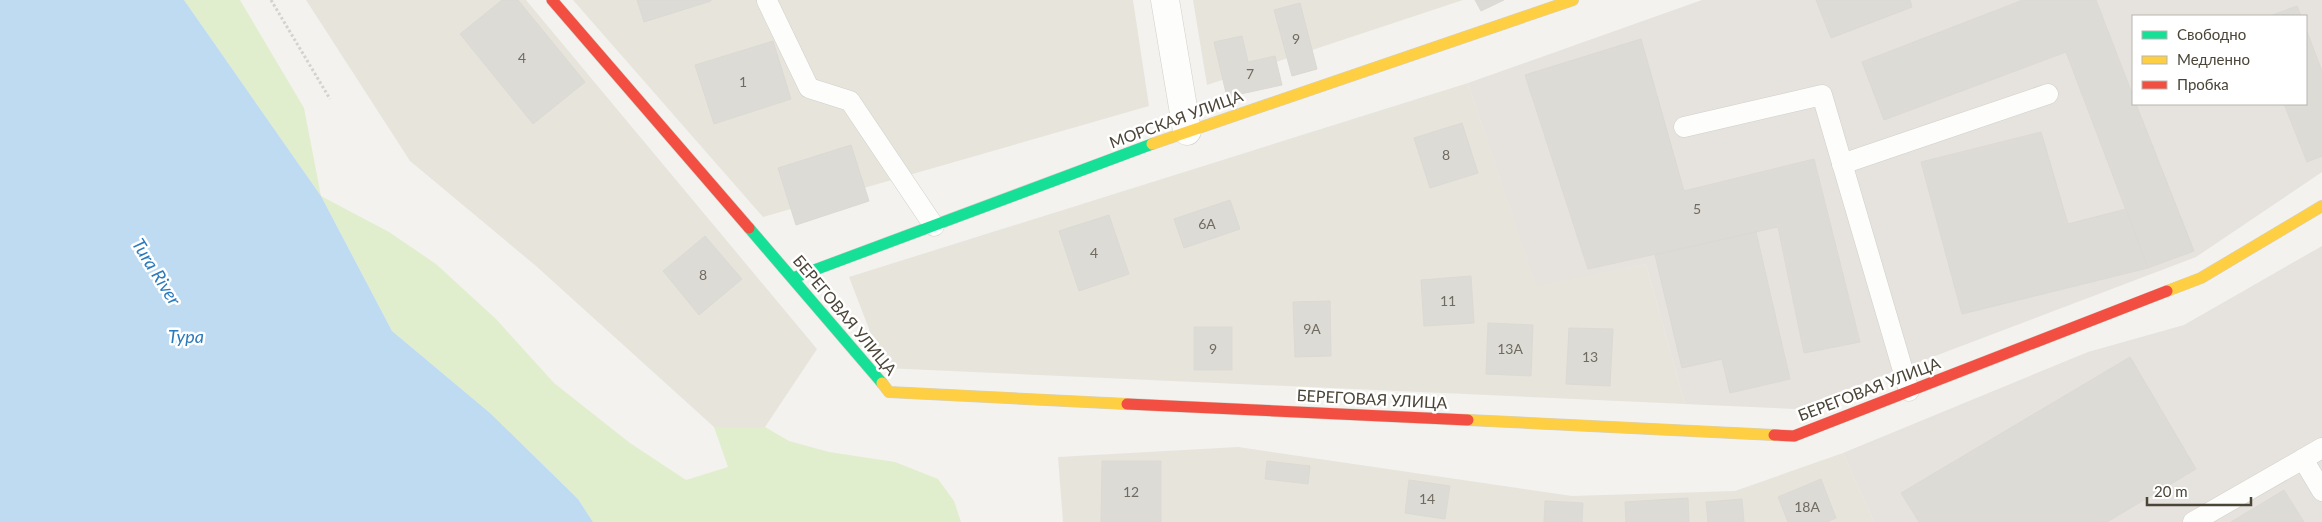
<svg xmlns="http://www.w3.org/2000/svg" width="2322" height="522" font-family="Lato,sans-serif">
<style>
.residential{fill:#e7e4db}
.industrial{fill:#e6e2dd;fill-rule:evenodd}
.green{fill:#e0eece}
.water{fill:#bedbf2}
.building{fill:#dddbd6;stroke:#dcd9d4}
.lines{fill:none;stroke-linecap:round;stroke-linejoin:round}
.lane-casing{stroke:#d1d0cb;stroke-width:21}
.street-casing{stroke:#d1d0cb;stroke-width:29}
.fast-casing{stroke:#d3d0c5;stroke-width:12}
.slow-casing{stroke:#d3d0c5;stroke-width:12}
.jam-casing{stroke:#d3d0c5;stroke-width:12}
.path{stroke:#d3d2cc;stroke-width:3;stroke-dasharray:2.5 2.5;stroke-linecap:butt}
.lane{stroke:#fdfdfc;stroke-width:20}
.street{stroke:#fdfdfc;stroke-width:28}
.fast{stroke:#16e098;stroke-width:11}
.slow{stroke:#ffcf43;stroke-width:11}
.jam{stroke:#f24e42;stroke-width:11}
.labels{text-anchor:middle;stroke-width:5;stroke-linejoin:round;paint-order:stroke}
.number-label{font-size:14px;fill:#706b60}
.street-label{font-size:16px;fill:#4b4538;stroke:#fff}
.water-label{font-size:18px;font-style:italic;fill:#2b7abd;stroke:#fff}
</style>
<rect width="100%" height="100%" fill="#f3f2ee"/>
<g class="residential">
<polygon points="306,0 526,0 817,349 765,427 714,427 536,266 410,161"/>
<polygon points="573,0 1133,0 1149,106 763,217"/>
<polygon points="1193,0 1463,0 1207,85"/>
<polygon points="1468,83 1536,285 1646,264 1685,404 884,368 849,277"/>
<polygon points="1238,447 1572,496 1735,491 1843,453 1874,522 1063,522 1058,457"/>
</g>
<g class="industrial">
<path d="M 1702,0 L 2322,0 L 2322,172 L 2196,257 L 1795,409 L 1685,404 L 1646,264 L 1536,286 L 1468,83 ZM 2133,16 L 2306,16 L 2306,104 L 2133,104 Z"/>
<polygon points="2322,246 2322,522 1874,522 1843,453 2088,352 2184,325"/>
</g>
<polygon class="green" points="184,0 240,0 304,108 321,196 389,232 436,264 496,319 554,383 630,443 686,480 728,467 714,427 765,427 789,441 829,452 895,462 938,479 954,501 961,522 593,522 578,499 490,413 392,331 321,196"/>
<polygon class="water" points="0,0 184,0 321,196 392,331 490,413 578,499 593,522 0,522"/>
<g class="building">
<polygon points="502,0 518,0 585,82 533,124 460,34"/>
<polygon points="637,0 711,0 711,1 644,22"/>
<polygon points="1475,0 1504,0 1481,11"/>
<polygon points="1816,0 1910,0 1912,7 1831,38"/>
<polygon points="2023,0 2096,0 2133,96 2133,104 2136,104 2194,251 2148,268 2066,52 1884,120 1862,62"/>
<polygon points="1300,3 1317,69 1292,76 1274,10"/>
<polygon points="2297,6 2301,16 2270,16"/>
<polygon points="2306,29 2322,71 2322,156 2307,162 2284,104 2306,104"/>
<polygon points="1242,36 1248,62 1275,56 1282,85 1227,97 1214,42"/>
<polygon points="1641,39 1684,191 1814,159 1860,342 1804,353 1778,227 1588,269 1525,75"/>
<polygon points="773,41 791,99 714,124 695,65"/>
<polygon points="1462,123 1478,173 1430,188 1414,138"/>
<polygon points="2041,132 2068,224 2126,209 2148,268 1962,314 1921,162"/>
<polygon points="851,145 869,201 796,225 778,168"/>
<polygon points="1230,200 1240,229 1184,248 1174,219"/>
<polygon points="1109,215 1129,274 1079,291 1059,231"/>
<polygon points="1756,232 1790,379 1730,393 1722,359 1682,368 1655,255"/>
<polygon points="705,236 742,279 699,315 663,271"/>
<polygon points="1471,276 1474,323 1424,326 1421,280"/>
<polygon points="1330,301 1331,356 1295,357 1293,302"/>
<polygon points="1488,323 1533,325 1531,376 1486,374"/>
<rect x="1194" y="327" width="38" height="43"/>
<polygon points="1569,328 1613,329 1610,386 1566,384"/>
<polygon points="2130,357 2196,469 2107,522 1919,522 1901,493"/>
<polygon points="1102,461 1161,461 1161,522 1101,522"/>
<polygon points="1267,461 1310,466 1308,484 1265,479"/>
<polygon points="1821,479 1836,518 1827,522 1788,522 1778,497"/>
<polygon points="1409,480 1450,486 1445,519 1405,513"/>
<polygon points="2284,490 2304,522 2231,522"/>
<polygon points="1688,498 1689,522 1626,522 1625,502"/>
<polygon points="1742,499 1744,522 1708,522 1706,502"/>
<polygon points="1545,501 1583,503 1582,522 1544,522"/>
</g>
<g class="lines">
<defs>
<g id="lane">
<polyline points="767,1 809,88 850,101 934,226"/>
<polyline points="1684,127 1822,95 1909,391"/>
<polyline points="1842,164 2048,94"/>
<polyline points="2322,448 2303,459 2322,491"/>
<polyline points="2193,522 2303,459"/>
</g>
<polyline id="street" points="1165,0 1187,131"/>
<g id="fast">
<polyline points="749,228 882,383"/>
<polyline points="793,278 1152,144"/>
</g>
<g id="slow">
<polyline points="1152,144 1573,0"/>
<polyline points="2167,291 2201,278 2322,206"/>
<polyline points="882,383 889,392 1127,404"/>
<polyline points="1468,420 1774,435"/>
</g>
<g id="jam">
<polyline points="552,0 749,228"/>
<polyline points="1127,404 1468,420"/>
<polyline points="1774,435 1794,436 2167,291"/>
</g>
</defs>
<use href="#lane" class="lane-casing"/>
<use href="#street" class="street-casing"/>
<use href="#fast" class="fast-casing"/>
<use href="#slow" class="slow-casing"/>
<use href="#jam" class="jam-casing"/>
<polyline class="path" points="271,0 330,99"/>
<use href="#lane" class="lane"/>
<use href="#street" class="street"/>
<use href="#fast" class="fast"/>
<use href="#slow" class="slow"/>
<use href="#jam" class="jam"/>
</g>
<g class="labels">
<g class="number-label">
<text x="1296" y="44">9</text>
<text x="522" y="63">4</text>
<text x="1250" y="79">7</text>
<text x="743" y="87">1</text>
<text x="1446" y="160">8</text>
<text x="1697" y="214">5</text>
<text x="1207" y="229">6А</text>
<text x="1094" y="258">4</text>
<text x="703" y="280">8</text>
<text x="1448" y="306">11</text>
<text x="1312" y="334">9А</text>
<text x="1213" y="354">9</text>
<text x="1510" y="354">13А</text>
<text x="1590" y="362">13</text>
<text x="1131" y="497">12</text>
<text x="1427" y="504">14</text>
<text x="1807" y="512">18А</text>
</g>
<g class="street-label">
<text transform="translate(1176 119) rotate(-20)" y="6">МОРСКАЯ УЛИЦА</text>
<text transform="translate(845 315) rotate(50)" y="6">БЕРЕГОВАЯ УЛИЦА</text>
<text transform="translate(1869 389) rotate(-21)" y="6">БЕРЕГОВАЯ УЛИЦА</text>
<text transform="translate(1372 399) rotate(3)" y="6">БЕРЕГОВАЯ УЛИЦА</text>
</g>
<g class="water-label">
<text transform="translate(156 272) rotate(58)" y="6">Tura River</text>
<text x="186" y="343">Тура</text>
</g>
</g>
<rect x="2132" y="15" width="175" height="90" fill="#ffffff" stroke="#b7b5af"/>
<rect x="2142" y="31" width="25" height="8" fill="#16e098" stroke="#b7b5af"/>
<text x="2177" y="40" font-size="15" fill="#4b4538">Свободно</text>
<rect x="2142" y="56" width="25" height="8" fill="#ffcf43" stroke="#b7b5af"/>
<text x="2177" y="65" font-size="15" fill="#4b4538">Медленно</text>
<rect x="2142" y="81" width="25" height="8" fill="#f24e42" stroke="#b7b5af"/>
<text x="2177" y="90" font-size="15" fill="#4b4538">Пробка</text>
<path d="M2147 497v8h104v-8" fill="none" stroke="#4b4538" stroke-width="2.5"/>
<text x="2154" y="497" font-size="15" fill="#4b4538" stroke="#ffffff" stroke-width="4" paint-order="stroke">20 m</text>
</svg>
